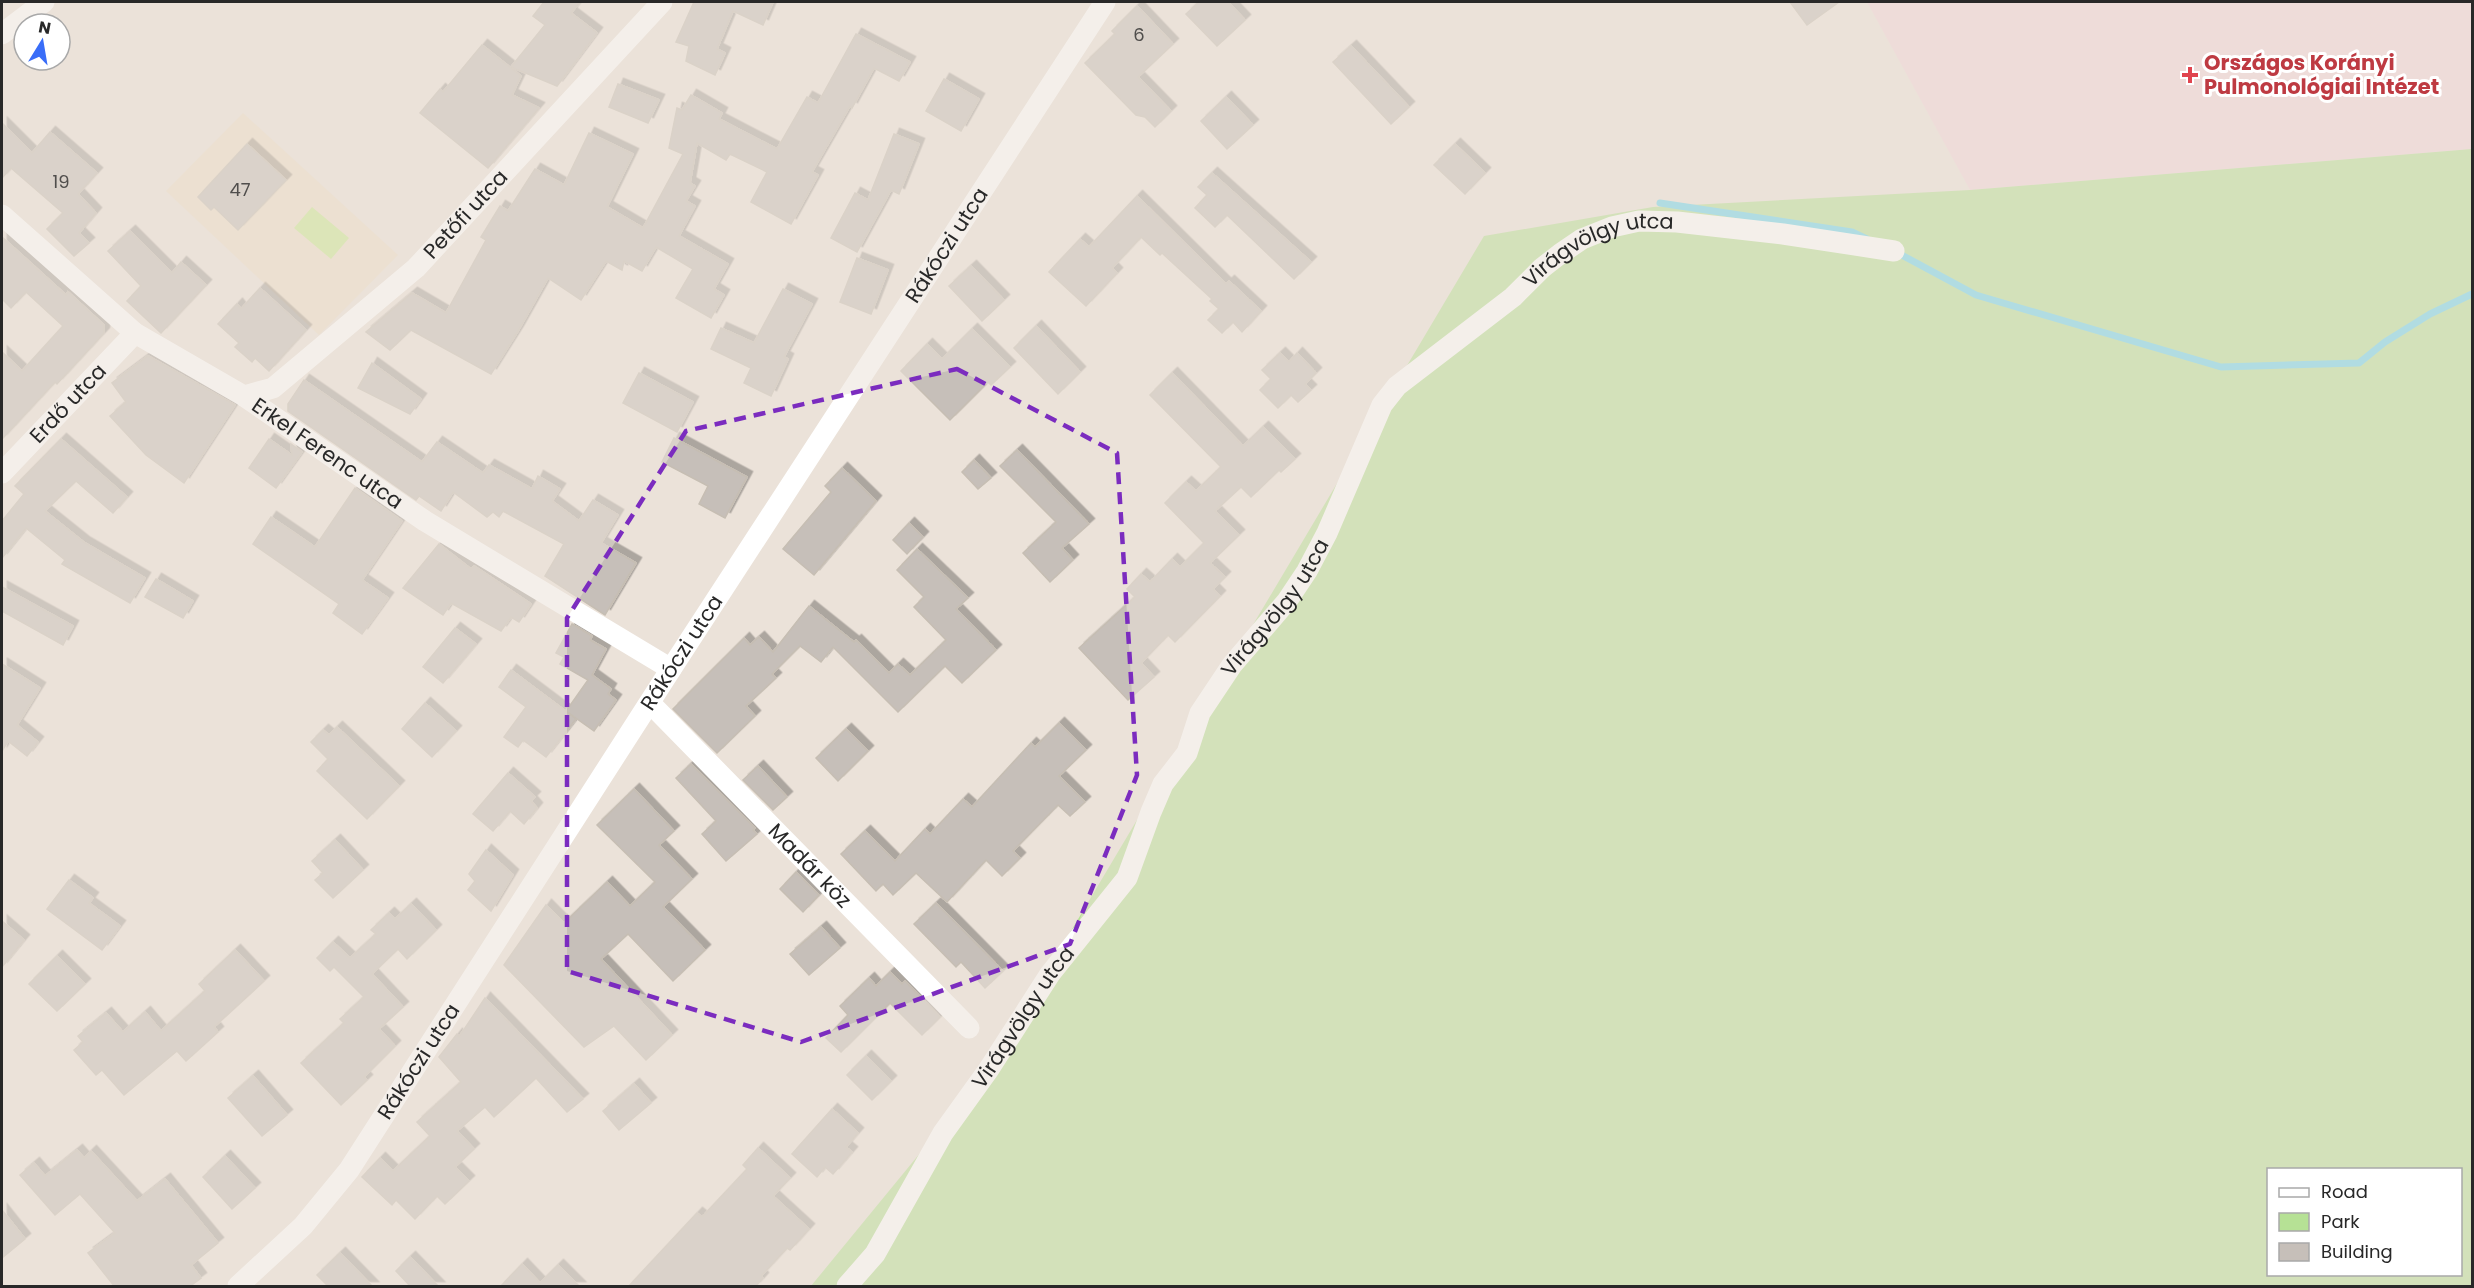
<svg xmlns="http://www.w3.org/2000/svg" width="2474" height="1288" font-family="Poppins,sans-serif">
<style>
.education{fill:#eddec8}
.medical{fill:#f2d6da}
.green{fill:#b6e195;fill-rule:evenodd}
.pitch{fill:#cbe991}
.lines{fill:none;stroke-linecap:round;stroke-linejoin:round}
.stream{stroke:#6cd6ed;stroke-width:7}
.building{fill:#c6bfb9;stroke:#c6beb3;stroke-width:1.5;filter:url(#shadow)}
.minor{stroke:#fff;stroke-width:21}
.marked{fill:none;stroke:#7b2cbf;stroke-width:4.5;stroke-dasharray:12 8;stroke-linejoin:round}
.health-dot{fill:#e0444e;stroke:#fff;stroke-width:2}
.labels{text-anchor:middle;stroke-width:6;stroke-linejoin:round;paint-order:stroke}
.number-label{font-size:18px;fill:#504e4c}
.health-label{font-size:21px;font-weight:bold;fill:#be3a42;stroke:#fff;text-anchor:start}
.street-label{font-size:21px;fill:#282828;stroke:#fff}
</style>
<defs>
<filter id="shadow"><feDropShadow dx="5.5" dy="-5.5" stdDeviation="0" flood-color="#0004"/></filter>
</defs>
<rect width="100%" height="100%" fill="#ebe2d9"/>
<polygon class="education" points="243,113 398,255 319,335 166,191"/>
<polygon class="medical" points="1867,2 2472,2 2472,149 1970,190"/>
<path class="green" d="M 2472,149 L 2472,1286 L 811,1286 L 989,1069 L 1484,236 L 1653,207 L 1970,190 ZM 2268,1170 L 2460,1170 L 2460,1274 L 2268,1274 Z"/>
<polygon class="pitch" points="312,207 349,238 331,259 294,228"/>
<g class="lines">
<g class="stream">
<polyline points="1660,203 1852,232 1867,239"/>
<polyline points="1896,252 1976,295 2221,367 2359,363 2385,342 2430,314 2472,294"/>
</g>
</g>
<g class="building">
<polygon points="544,2 580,2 571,13 597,33 557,86 511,67 545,25 533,16"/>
<polygon points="694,2 773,2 763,25 733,11 717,49 725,53 715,75 686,61 689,46 676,42"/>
<polygon points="1199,2 1228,2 1245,20 1217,46 1186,14"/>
<polygon points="1790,2 1839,2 1807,25"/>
<polygon points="1137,6 1173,44 1138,77 1171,111 1155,127 1145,117 1136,115 1085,63 1115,34 1112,31"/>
<polygon points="856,34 910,62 899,81 874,68 852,108 850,106 812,172 818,175 791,224 751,202 767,172 730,154 726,160 697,143 690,183 695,186 686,201 695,206 679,236 728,264 714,289 724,295 711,318 676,298 693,269 656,247 642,271 624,261 622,270 606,261 581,300 548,278 518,331 491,374 411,330 390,350 366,332 412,293 446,313 486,240 481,237 500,206 508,211 535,169 564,185 589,133 633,154 607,207 643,228 683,154 669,148 677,108 682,110 691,95 722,113 719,119 777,149 807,97 818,103"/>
<polygon points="482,45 521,76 512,95 539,108 488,168 420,113 440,89 443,92"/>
<polygon points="1351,46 1409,107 1391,124 1333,62"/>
<polygon points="944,79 979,99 961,131 926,111"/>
<polygon points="618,84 659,100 648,123 609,107"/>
<polygon points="1226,97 1253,125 1227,149 1201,121"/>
<polygon points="2,123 32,153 50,132 97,173 78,194 96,213 79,233 89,243 74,256 47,229 63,213 11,168 2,178"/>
<polygon points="894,134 919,144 899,194 891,190 857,252 831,238 855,193 868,200"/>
<polygon points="247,144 286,180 238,230 214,207 211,210 198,197"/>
<polygon points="1455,144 1485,173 1465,194 1434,165"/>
<polygon points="1212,173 1311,262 1294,279 1227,215 1215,227 1195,208 1207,195 1198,187"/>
<polygon points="1137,196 1226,284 1229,281 1261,311 1242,332 1233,322 1222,333 1208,320 1219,309 1210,301 1212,299 1162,253 1160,255 1141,237 1112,268 1117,273 1086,306 1049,272 1080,239 1089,247"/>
<polygon points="130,231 172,273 181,262 206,285 161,333 127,301 141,286 108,251"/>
<polygon points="2,237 66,295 68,292 104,325 104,333 57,384 55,382 2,439 2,352 22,371 63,326 26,292 11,308 2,299"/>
<polygon points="857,258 888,270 871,314 840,302"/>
<polygon points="971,266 1004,300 982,321 949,286"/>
<polygon points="260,288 306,330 269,371 255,358 252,362 235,347 239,343 218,324 237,304 241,309"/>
<polygon points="783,289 812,304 784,357 788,359 771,396 744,383 751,368 711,349 721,328 754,343"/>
<polygon points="1036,326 1080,372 1058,394 1014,348"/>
<polygon points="972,329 1010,367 991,385 988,382 950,420 901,371 927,344 942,359"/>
<polygon points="1280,353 1289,362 1297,353 1316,373 1305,384 1311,390 1298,402 1291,395 1278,408 1260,390 1271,379 1262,370"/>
<polygon points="148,356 235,405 184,483 146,455 110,416 126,402 112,383"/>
<polygon points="372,363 421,399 410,414 358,388"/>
<polygon points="639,373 693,402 677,432 623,403"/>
<polygon points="1172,373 1243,446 1263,427 1295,459 1281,472 1279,470 1251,497 1241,487 1215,511 1239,535 1210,563 1225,577 1213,589 1220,596 1175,642 1168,635 1141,663 1154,677 1128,700 1079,648 1135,597 1127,589 1141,574 1150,582 1172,559 1180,567 1204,543 1165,503 1186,482 1196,491 1221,467 1150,395"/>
<polygon points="304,380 422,462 437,442 483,473 489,465 532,489 538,476 560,489 552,501 579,521 593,500 618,515 601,543 636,563 605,615 545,576 564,544 503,511 499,517 493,512 487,517 453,492 441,511 419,496 416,500 288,411 288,404"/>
<polygon points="674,438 747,477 725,518 699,504 708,486 662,462"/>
<polygon points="61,439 127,497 113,513 76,481 45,511 85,543 145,578 130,603 62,564 65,560 26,528 2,558 2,521 24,494 15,486"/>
<polygon points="269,439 292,455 291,444 302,452 276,488 249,468"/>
<polygon points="1017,450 1089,524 1062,548 1073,560 1050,582 1023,553 1056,522 1000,466"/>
<polygon points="974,460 991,478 978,489 962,472"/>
<polygon points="842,468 876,501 814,575 783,549 831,492 825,486"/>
<polygon points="355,488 402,521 362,580 388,598 362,634 333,613 339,604 253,544 271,517 315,547"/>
<polygon points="909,523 923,537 907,554 893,540"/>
<polygon points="439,544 471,569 474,566 531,604 519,622 511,617 501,631 451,603 443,615 403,588"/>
<polygon points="917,549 968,598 956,609 996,650 962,683 945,666 898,712 833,647 821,662 800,646 772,674 776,678 746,706 755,716 717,753 673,709 744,638 750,645 759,637 773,652 809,606 854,642 856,640 889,673 898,664 910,675 946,640 914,607 924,597 897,570"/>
<polygon points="156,579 193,601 183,618 145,597"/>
<polygon points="2,587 73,626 63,645 2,611"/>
<polygon points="572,624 592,636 590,640 606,649 592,675 611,689 608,694 616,700 594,731 566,711 588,680 560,664 564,657 556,653"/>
<polygon points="455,628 476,644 443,683 423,667"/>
<polygon points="2,664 40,688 17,725 38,742 27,756 8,741 2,751"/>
<polygon points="511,670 576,719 546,757 523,740 518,747 504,737 526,707 499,687"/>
<polygon points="425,703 456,731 432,757 402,729"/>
<polygon points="1059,723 1086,750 1059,776 1085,802 1070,816 1058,805 1013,851 1020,858 1002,876 986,860 947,902 916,873 893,895 883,884 876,891 841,854 865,831 895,861 925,829 930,834 963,799 972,807 1031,743 1035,747"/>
<polygon points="337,727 399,786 367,819 317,771 328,759 311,742 323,730 329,735"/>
<polygon points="846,729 868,751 838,781 816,758"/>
<polygon points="691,764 755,828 753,830 757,834 726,861 702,834 716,821 676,778"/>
<polygon points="758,766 787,797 773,810 743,780"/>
<polygon points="508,773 535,797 531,801 537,808 524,824 510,811 493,831 473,814"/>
<polygon points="634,789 674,831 659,845 692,879 663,907 705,950 673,981 628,934 601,959 672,1035 646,1060 614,1026 584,1047 504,965 546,905 564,923 607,882 630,906 655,882 597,825"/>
<polygon points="335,840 363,870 333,898 315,880 323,873 312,861"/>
<polygon points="486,850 513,875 491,911 468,890 475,881 469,874"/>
<polygon points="796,872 819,895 803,912 780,889"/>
<polygon points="69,880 93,898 89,903 120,926 102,950 47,909"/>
<polygon points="936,903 1003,971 985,988 961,962 956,967 914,924"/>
<polygon points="411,904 436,930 407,959 398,949 372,974 403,1007 379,1029 395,1046 364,1077 367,1080 341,1105 301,1063 344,1023 340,1019 364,997 334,967 330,971 317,958 333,942 350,958 376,934 371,930 389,913 395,919"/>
<polygon points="2,921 24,940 2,967"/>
<polygon points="821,927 840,948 809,975 790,954"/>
<polygon points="235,950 264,981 214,1027 218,1032 186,1061 177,1051 124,1095 102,1070 96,1075 74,1050 83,1042 78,1036 106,1013 123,1032 145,1012 161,1031 205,991 199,984"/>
<polygon points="57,956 85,984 57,1011 29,984"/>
<polygon points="890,972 902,984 905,981 940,1017 922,1035 890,1003 841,1052 826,1038 848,1015 840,1006 869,978 876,986"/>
<polygon points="485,998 583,1099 567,1112 536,1078 494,1117 485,1107 457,1131 474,1149 455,1167 469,1181 445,1204 437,1196 415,1219 396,1200 392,1205 362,1177 380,1158 393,1171 430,1136 417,1122 461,1082 439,1057 457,1034 459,1037"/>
<polygon points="866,1056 891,1081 872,1100 847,1075"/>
<polygon points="253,1076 287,1115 262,1136 228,1098"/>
<polygon points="634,1084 651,1103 619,1130 603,1111"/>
<polygon points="832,1109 858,1133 846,1147 852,1152 833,1174 825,1167 817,1177 792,1154"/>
<polygon points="758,1148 790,1178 773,1196 809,1229 790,1250 787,1248 761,1276 763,1278 755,1287 628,1287 697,1213 702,1217 747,1169 743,1165"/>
<polygon points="77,1150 84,1158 91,1151 137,1201 165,1179 218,1243 191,1265 201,1278 189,1287 115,1287 88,1253 115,1233 80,1194 55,1215 20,1175 34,1163 45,1176"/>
<polygon points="225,1156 255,1188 232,1209 203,1177"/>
<polygon points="2,1210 25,1239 2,1258"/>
<polygon points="340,1253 373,1287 329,1287 317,1275"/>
<polygon points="410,1257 439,1287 411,1287 396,1271"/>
<polygon points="522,1264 540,1283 558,1265 580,1287 500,1287"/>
</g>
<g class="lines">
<g class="minor">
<polyline points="2,34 44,2"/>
<path id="s1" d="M 2,215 L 135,333 L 244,396 L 425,521 L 671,669"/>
<path id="s2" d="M 244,396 L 273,388 L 416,268 L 662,2"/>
<path id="s3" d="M 2,473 L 135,333"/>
<path id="s4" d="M 650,703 L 969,1028"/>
<path id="s5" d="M 238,1286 L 303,1226 L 349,1170 L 671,669 L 1105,2"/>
<path id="s6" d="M 847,1286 L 875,1254 L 943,1133 L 989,1069 L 1050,974 L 1127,878 L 1151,812 L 1163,784 L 1187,753 L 1200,713 L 1232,665 L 1287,601 L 1307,571 L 1327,533 L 1382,405 L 1397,386 L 1513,297 L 1542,268 L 1560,254 L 1582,239 L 1612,227 L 1639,221 L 1677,222 L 1783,234 L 1894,251"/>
</g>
</g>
<path d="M0 0H2474V1288H0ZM 957,369 L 1117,453 L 1137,775 L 1070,944 L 801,1042 L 567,971 L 567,618 L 686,431 Z" fill="#ebe2d9" fill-opacity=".55" fill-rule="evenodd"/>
<path class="marked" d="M 957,369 L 1117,453 L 1137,775 L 1070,944 L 801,1042 L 567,971 L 567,618 L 686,431 Z"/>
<path class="health-dot" d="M2187 66h6v6h6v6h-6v6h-6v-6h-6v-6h6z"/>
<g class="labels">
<g class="number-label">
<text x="1139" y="41">6</text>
<text x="61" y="188">19</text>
<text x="240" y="196">47</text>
</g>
<g class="health-label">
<text x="2204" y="70">Országos Korányi<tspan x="2204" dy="24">Pulmonológiai Intézet</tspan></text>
</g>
<g class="street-label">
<text dy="7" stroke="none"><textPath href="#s2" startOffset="290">Petőfi utca</textPath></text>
<text dy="7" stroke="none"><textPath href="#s5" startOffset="1262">Rákóczi utca</textPath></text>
<text dy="7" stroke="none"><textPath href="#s6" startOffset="1311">Virágvölgy utca</textPath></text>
<text dy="7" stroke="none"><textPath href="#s3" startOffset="96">Erdő utca</textPath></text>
<text dy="7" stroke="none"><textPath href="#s1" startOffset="405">Erkel Ferenc utca</textPath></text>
<text dy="7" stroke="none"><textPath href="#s6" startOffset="808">Virágvölgy utca</textPath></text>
<text dy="7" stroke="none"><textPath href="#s5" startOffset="776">Rákóczi utca</textPath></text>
<text dy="7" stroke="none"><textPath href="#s4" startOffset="228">Madár köz</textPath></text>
<text dy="7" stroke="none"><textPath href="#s6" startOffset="322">Virágvölgy utca</textPath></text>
<text dy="7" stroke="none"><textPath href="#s5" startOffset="290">Rákóczi utca</textPath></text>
</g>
</g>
<rect width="2474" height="1288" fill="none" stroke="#282828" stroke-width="6"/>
<rect x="2267" y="1168" width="195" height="108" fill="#ffffff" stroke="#a9a9a9" stroke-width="1.5"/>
<rect x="2279" y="1188" width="30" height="9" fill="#ffffff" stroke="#a9a9a9" stroke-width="1.5"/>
<text x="2321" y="1198" font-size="18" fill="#282828">Road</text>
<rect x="2279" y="1213" width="30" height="18" fill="#b6e195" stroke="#a9a9a9" stroke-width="1.5"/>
<text x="2321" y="1228" font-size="18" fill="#282828">Park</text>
<rect x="2279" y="1243" width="30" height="18" fill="#c6bfb9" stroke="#a9a9a9" stroke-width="1.5"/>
<text x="2321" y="1258" font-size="18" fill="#282828">Building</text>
<g transform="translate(42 42) rotate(11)"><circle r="28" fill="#ffffff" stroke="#a9a9a9" stroke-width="1.5"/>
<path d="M0-4.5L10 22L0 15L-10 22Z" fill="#396df8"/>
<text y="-9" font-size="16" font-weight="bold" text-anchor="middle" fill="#282828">N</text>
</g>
</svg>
